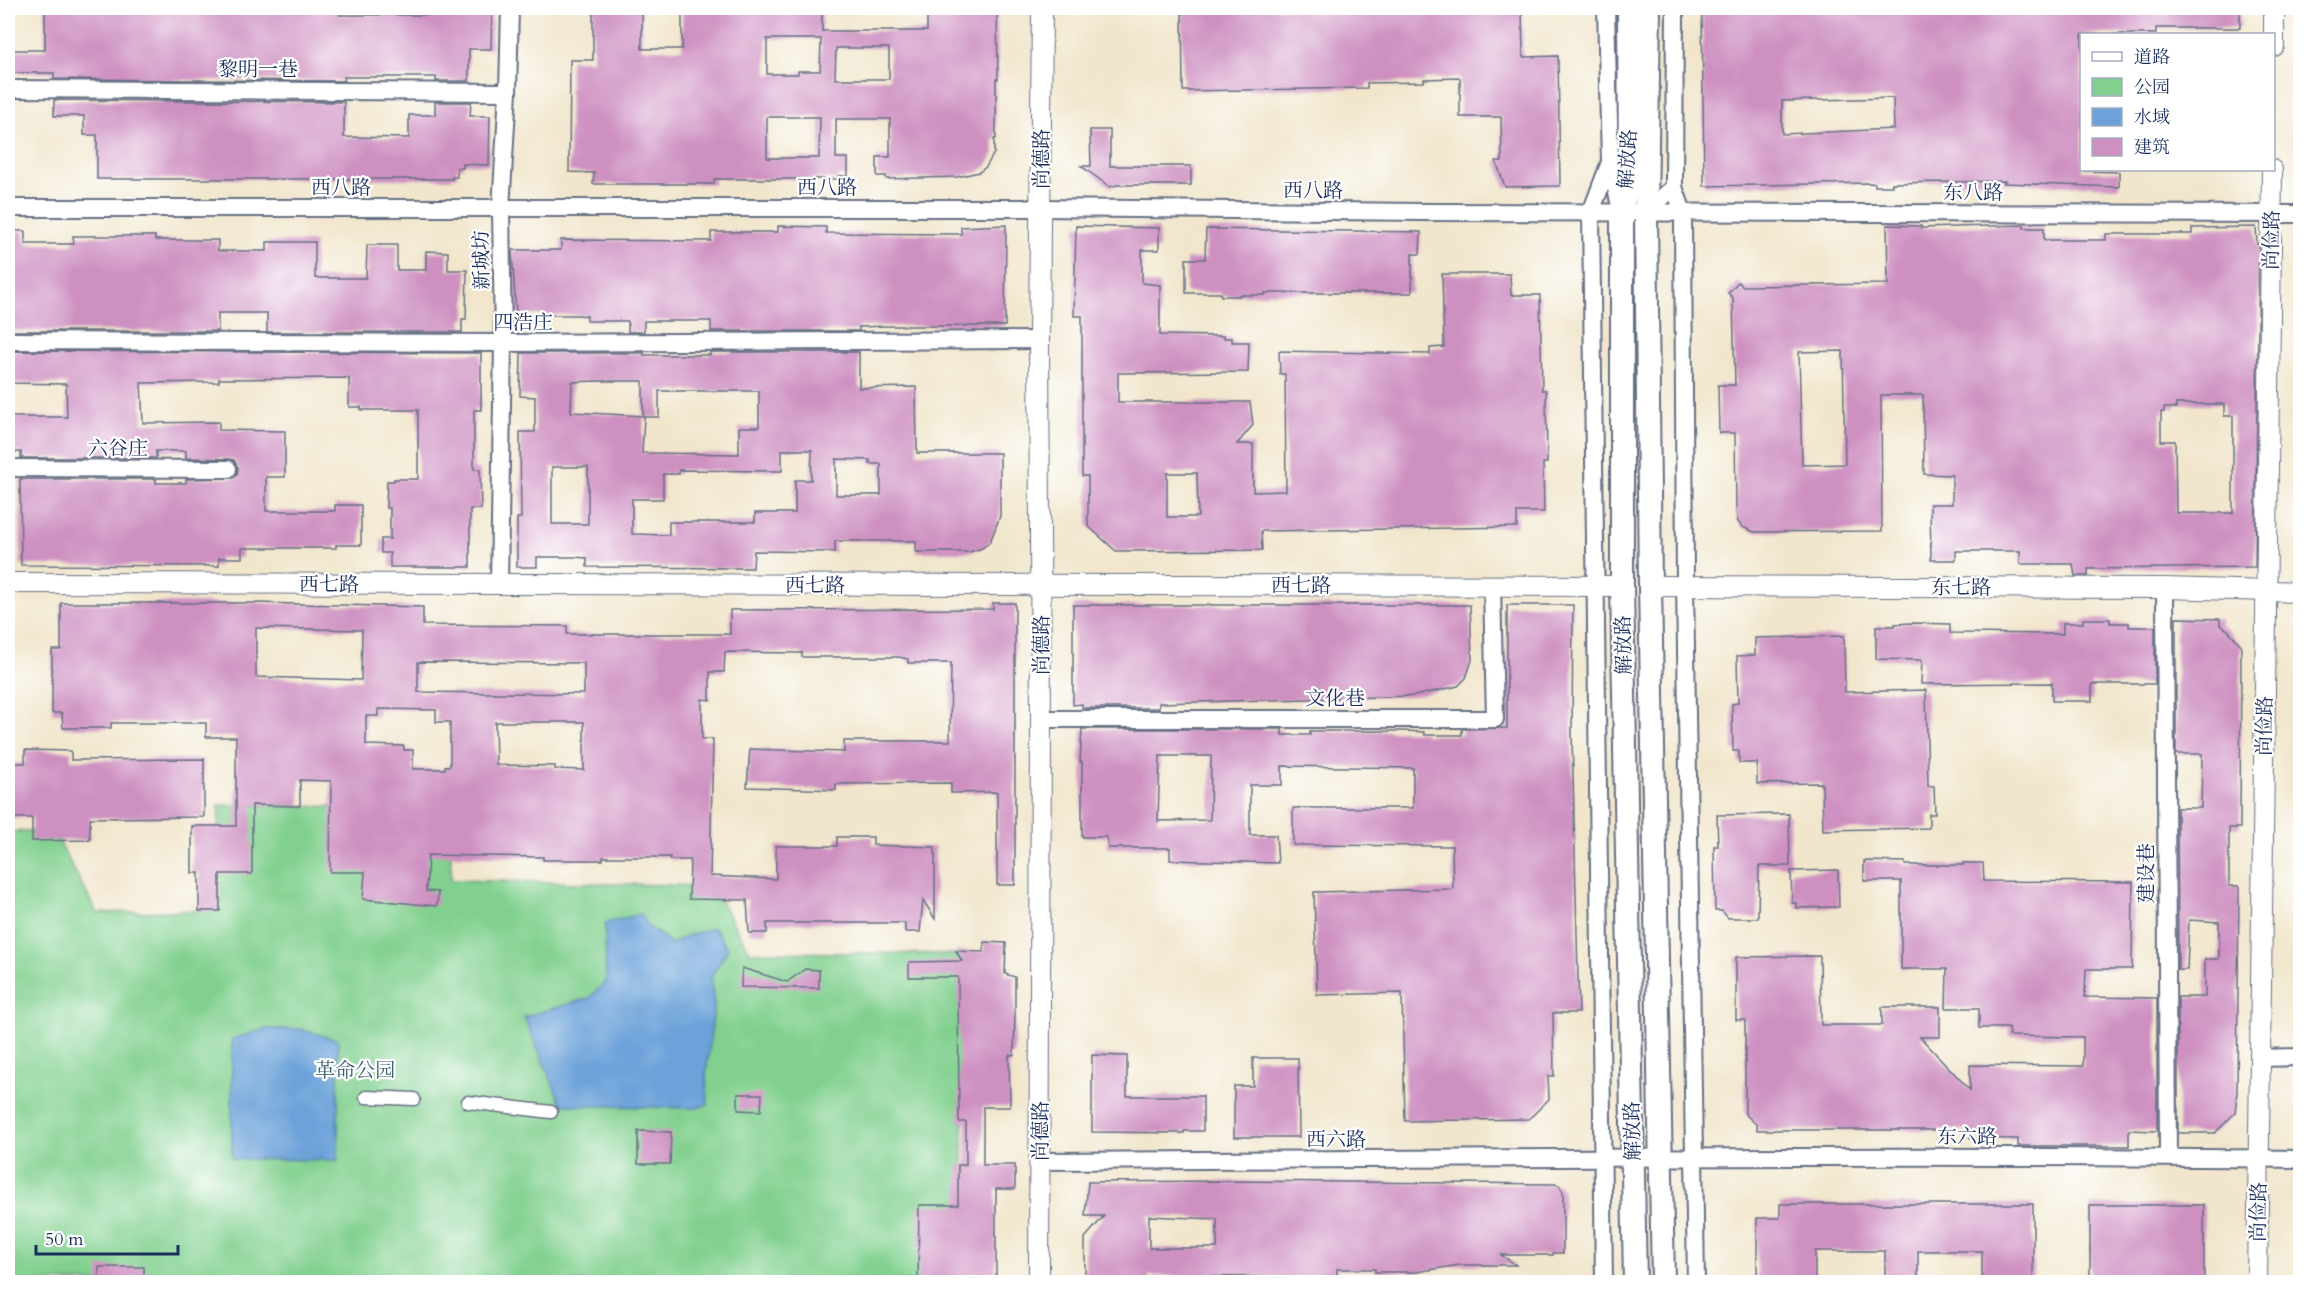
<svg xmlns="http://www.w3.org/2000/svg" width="2308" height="1290" font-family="Cardo,'Noto Serif SC',serif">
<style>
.green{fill:#81d08f;stroke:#4e8076;stroke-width:1.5}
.water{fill:#6ca2d9;stroke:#44689c;stroke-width:1.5}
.building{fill:#ce90c1;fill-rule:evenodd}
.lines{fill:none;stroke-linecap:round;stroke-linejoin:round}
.pedestrian-casing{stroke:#666f84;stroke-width:15}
.minor-casing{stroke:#666f84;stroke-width:20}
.tertiary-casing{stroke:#666f84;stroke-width:22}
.secondary-casing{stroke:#666f84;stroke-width:26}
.pedestrian{stroke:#fff;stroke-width:12}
.minor{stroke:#fff;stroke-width:16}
.tertiary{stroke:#fff;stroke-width:20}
.secondary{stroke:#fff;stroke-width:22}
.labels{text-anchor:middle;stroke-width:4.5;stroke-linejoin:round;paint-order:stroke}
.street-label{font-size:20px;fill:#1b2f5e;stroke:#fff}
.park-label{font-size:20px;fill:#3a5f6d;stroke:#fff}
</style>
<rect width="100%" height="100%" fill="#fff"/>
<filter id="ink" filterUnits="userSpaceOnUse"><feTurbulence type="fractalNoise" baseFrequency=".0167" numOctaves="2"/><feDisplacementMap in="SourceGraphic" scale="12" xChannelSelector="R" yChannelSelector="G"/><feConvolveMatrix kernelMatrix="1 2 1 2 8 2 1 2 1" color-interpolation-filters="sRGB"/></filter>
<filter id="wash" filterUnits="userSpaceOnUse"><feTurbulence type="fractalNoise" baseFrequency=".008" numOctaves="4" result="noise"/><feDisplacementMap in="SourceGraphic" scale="24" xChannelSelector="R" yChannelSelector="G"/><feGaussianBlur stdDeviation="1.35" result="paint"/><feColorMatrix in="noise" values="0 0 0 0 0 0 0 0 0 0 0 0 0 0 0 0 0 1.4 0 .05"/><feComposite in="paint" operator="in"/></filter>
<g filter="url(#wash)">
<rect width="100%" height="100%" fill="#f1e6cc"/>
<polygon class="green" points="219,805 451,808 451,880 712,886 750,952 963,954 963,1282 8,1282 8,832 53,830 97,913 215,910"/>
<g class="water">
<polygon points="641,914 648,926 672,944 687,936 714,928 728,949 711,977 714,1006 706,1075 708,1104 696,1108 562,1105 524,1017 589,998 606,982 605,923"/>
<polygon points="266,1029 300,1029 338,1040 338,1160 232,1159 232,1039"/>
</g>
<g id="blocks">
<g class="building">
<polygon points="45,8 340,8 340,15 457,15 457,8 492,8 491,49 469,49 469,81 436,81 436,77 344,77 344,81 54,79 54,73 8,73 8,50 45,50"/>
<path d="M 593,8 L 642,8 L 642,49 L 682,49 L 682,8 L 822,8 L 822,31 L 927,31 L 927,16 L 933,16 L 932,8 L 997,8 L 998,79 L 996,79 L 996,139 L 994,139 L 994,153 L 986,167 L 979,172 L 957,177 L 886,179 L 886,176 L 877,176 L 877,157 L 890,157 L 890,119 L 836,119 L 836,158 L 848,158 L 848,176 L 838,176 L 838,179 L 714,179 L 714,184 L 593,184 L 594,173 L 569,172 L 570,60 L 593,60 ZM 767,39 L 821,39 L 820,71 L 798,71 L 798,74 L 767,74 ZM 836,48 L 889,48 L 889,79 L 835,79 ZM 767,117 L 820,117 L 819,158 L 767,158 Z"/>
<polygon points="1182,8 1522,8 1523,57 1558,56 1560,186 1505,187 1496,161 1502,161 1501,117 1460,117 1460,78 1424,79 1424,82 1367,83 1367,88 1183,91"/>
<path d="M 1702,8 L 2240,8 L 2240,28 L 2156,28 L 2156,34 L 2082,34 L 2082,171 L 2119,172 L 2119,187 L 2004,183 L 2005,181 L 1892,183 L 1892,186 L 1875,186 L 1875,184 L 1871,183 L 1704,186 ZM 1893,98 L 1894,129 L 1782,134 L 1782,101 Z"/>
<polygon points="54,100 344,102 344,137 409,138 409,115 435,115 435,102 471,102 470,116 490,116 489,165 463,164 463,168 457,168 457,177 452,177 452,179 97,179 97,135 84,135 84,116 54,116"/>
<polygon points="1090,130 1110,130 1110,166 1191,166 1191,185 1117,185 1110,187 1081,166 1091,166"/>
<polygon points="1006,225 1005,326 888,326 859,327 859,331 711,331 711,321 644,321 644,332 628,332 628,321 587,321 587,316 578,315 516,315 512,250 561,250 561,240 711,241 711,232 778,232 778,226 826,227 826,233 951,234 961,234 961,227"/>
<path d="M 1887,225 L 1921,226 L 1921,228 L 2024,225 L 2024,228 L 2044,228 L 2044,240 L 2106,240 L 2106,234 L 2192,234 L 2192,228 L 2256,227 L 2257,244 L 2259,244 L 2255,567 L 2088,569 L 2088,576 L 2075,576 L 2073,564 L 2020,564 L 2020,551 L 1956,551 L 1956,560 L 1931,560 L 1930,504 L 1952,504 L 1952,475 L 1924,474 L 1923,395 L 1881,395 L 1882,531 L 1754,532 L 1742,527 L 1737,520 L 1736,507 L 1735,433 L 1719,433 L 1718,385 L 1735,385 L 1733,298 L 1728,293 L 1738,282 L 1743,286 L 1888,284 ZM 1843,351 L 1845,464 L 1802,465 L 1799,352 ZM 2176,404 L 2224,404 L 2224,416 L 2233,416 L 2233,513 L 2176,513 L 2175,441 L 2161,441 L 2161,412 L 2164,412 L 2164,408 L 2176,408 Z"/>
<path d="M 1076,226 L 1159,228 L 1159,250 L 1142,250 L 1142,283 L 1160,285 L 1160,335 L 1224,336 L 1224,338 L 1232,338 L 1232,342 L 1249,342 L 1248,372 L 1118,373 L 1118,402 L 1250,402 L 1253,425 L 1237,444 L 1253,444 L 1253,492 L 1286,491 L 1285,374 L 1280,374 L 1279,351 L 1430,354 L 1430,348 L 1444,347 L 1442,274 L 1510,274 L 1511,295 L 1540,295 L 1542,390 L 1546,390 L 1547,463 L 1543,463 L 1544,512 L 1517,512 L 1517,527 L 1261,531 L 1262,550 L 1116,551 L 1088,526 L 1088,476 L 1082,476 L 1082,316 L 1074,316 ZM 1167,473 L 1197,473 L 1198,517 L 1167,517 Z"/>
<polygon points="1206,229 1421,232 1420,254 1412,254 1412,293 1265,293 1265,295 1239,295 1239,296 1221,296 1221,293 1186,293 1186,259 1205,259"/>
<polygon points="9,231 25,231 25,244 74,244 73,236 155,236 155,240 218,240 218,251 267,251 267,242 315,242 315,278 366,278 367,245 397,245 397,270 426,270 426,251 448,252 448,270 467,270 466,319 462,319 462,332 267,332 267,313 218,313 218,331 8,331"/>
<polygon points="8,351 481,353 481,410 474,410 474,469 480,469 481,509 470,509 470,567 390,567 390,553 381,553 381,539 390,539 390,508 386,508 387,481 394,481 394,479 418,479 418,410 361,410 361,407 349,407 349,378 219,379 219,382 141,383 143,423 219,422 219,430 285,431 285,477 266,477 266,511 335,511 335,505 361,505 361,545 336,545 336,548 242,548 242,558 219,558 219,566 21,565 20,479 156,479 156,483 186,483 186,479 233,478 237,475 238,468 234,460 229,459 186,458 186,451 156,451 156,458 21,458 21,452 8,452 8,417 67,417 66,384 8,383"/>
<path d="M 710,352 L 859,352 L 859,388 L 916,387 L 917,453 L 1000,453 L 1000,516 L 990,542 L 982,548 L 970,552 L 916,552 L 916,541 L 835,541 L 835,552 L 754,551 L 753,568 L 587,567 L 587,558 L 573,557 L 537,557 L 537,567 L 517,567 L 517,518 L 521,518 L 520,432 L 535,432 L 535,397 L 520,396 L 521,353 L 644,353 L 644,355 L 710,355 ZM 596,381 L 643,381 L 643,416 L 571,412 L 572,382 ZM 659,391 L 759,391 L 759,427 L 739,427 L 739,454 L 642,453 L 644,417 L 659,417 ZM 782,450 L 812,450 L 811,480 L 795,480 L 795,513 L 755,513 L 755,522 L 669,522 L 669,535 L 632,534 L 632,499 L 663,499 L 663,474 L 679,474 L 679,470 L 782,471 ZM 836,459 L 870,460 L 870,464 L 881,464 L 881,495 L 836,495 ZM 552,467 L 588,467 L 588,524 L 552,524 Z"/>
<path d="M 61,603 L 256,603 L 423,607 L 423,625 L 567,626 L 567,634 L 730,634 L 730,610 L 993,609 L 993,603 L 1015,603 L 1015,885 L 997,885 L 997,792 L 951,793 L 951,783 L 836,784 L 836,790 L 747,787 L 750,749 L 844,752 L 844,741 L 950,741 L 951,663 L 908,663 L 908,659 L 899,657 L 802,657 L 802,653 L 725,652 L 724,672 L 710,672 L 710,700 L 702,699 L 702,739 L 713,739 L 710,876 L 776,879 L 776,846 L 837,846 L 837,837 L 873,837 L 873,845 L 935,847 L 935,919 L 923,900 L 920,932 L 905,932 L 905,923 L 767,923 L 767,933 L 749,933 L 747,900 L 689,899 L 690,860 L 670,860 L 670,857 L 603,857 L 603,860 L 543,860 L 543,857 L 428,855 L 426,891 L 438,892 L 437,906 L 363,899 L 365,872 L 330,872 L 331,781 L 300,780 L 300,806 L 252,805 L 252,874 L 220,874 L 220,911 L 199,911 L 199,873 L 192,873 L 192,826 L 236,826 L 236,737 L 206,737 L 206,723 L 111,723 L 111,728 L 63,728 L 62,713 L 52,713 L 52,650 L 61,650 ZM 256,628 L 362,630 L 361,680 L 256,677 ZM 418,662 L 584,663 L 584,694 L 418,692 ZM 378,709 L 436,710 L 436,722 L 450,722 L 450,766 L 445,766 L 445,769 L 413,769 L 413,750 L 404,750 L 404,746 L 366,745 L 366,716 L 378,716 ZM 495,722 L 584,722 L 584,770 L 555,769 L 555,766 L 496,765 Z"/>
<polygon points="1073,605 1470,605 1472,660 1466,678 1458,686 1414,696 1159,703 1159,708 1082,708 1082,704 1073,705"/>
<path d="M 1507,605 L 1573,605 L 1572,736 L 1579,1013 L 1553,1013 L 1554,1076 L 1548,1076 L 1549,1099 L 1529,1119 L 1405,1121 L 1402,993 L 1317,995 L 1314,892 L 1453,889 L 1452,846 L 1293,845 L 1293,808 L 1413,808 L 1413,768 L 1282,766 L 1282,785 L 1250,785 L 1250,835 L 1276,835 L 1278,863 L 1170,860 L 1170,848 L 1108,848 L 1107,837 L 1082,837 L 1082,762 L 1080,762 L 1082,729 L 1282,729 L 1282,735 L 1310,735 L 1310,731 L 1403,731 L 1424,732 L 1425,735 L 1462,735 L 1462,729 L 1507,728 ZM 1160,756 L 1211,756 L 1210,820 L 1158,821 Z"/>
<polygon points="2176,618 2220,619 2220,625 2228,630 2241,645 2240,828 2229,828 2229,886 2239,886 2237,1093 2235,1113 2215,1133 2178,1133 2178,997 2205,997 2205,959 2219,959 2219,922 2189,920 2187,970 2178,970 2177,808 2201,808 2202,754 2176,754"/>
<polygon points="2083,619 2110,619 2110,623 2129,623 2129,627 2155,627 2155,684 2092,684 2092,701 2052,701 2052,683 1921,684 1922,660 1876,659 1876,626 1895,626 1895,624 1912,623 1950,624 1950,633 2063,634 2063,623 2083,623"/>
<polygon points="1844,636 1845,692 1926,690 1928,786 1934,786 1935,814 1929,814 1929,828 1823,830 1822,783 1757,784 1757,763 1739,763 1739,751 1733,751 1732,704 1738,703 1737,656 1755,655 1755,638"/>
<polygon points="25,750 71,751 71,760 204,759 204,817 90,818 90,840 32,841 32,818 8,818 8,763 25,763"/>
<polygon points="1789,814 1790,866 1759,866 1758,918 1728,918 1722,911 1715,911 1714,846 1718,846 1717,815"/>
<polygon points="1864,861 1905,862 1905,865 1963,865 1963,863 1983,863 1984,881 2133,882 2132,969 2086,969 2085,997 2157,998 2157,1131 2129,1130 2129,1146 2018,1146 2018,1139 1970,1138 1970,1130 1757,1130 1757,1125 1745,1114 1745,1020 1736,1020 1736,957 1820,956 1821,1025 1882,1025 1882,1007 1940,1007 1940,1037 1920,1037 1970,1090 1970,1065 2083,1066 2083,1037 2009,1036 2009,1028 1979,1028 1979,1008 1946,1008 1947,969 1901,969 1901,881 1864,881"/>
<polygon points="1838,870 1839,907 1796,908 1796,903 1792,903 1791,871"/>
<polygon points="984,942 1006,943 1005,974 1015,977 1015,1013 1014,1055 1009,1055 1010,1107 983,1107 983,1165 1015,1165 1015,1189 996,1189 996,1282 918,1282 919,1205 958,1205 958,1165 966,1165 966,1122 959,1122 958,977 909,977 909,962 962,961 956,951 984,952"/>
<polygon points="742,968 787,982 805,969 819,970 819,988 741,987"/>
<polygon points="1092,1055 1127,1056 1127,1096 1203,1096 1203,1131 1184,1131 1184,1133 1092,1132"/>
<polygon points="1253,1058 1298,1058 1299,1137 1234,1137 1234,1086 1253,1086"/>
<polygon points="738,1094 762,1094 761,1111 738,1110"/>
<polygon points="638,1131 671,1132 670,1164 638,1164"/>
<path d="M 1228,1181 L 1554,1184 L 1559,1185 L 1563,1192 L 1563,1253 L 1553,1253 L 1553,1255 L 1501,1255 L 1516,1265 L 1460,1265 L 1416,1272 L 1375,1272 L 1375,1269 L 1337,1269 L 1337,1282 L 1258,1282 L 1258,1277 L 1149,1276 L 1149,1282 L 1085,1282 L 1085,1238 L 1104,1216 L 1085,1216 L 1088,1182 ZM 1149,1216 L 1217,1219 L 1217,1248 L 1149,1248 Z"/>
<polygon points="1780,1204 2033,1204 2033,1282 1982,1282 1982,1251 1918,1251 1918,1282 1885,1282 1885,1251 1815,1251 1815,1282 1757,1282 1757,1218 1780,1218"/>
<rect x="2090" y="1205" width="114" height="77"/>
<rect x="99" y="1267" width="45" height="15"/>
</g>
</g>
</g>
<g filter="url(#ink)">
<use href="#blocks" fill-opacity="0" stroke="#666f84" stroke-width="1.5"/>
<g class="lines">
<defs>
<g id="pedestrian">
<polyline points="366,1097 414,1099"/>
<polyline points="468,1102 551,1112"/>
</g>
<g id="minor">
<polyline points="1606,8 1610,162 1620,206"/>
<polyline points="1675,8 1674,187 1683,212 1685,586 1696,1282"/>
<polyline points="8,89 508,92"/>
<polyline points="8,208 1041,208 1422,212 2300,214"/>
<polyline points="1646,212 1674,187"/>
<polyline points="8,341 503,343 1039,340"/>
<polyline points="8,468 228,469"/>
<polyline points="499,584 503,343 501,208 508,92 510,8"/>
<polyline points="2165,588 2168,1157"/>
<polyline points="1041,719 1495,719 1492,585"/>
<polyline points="2260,1058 2300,1057"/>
<path d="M 1039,1161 C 1460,1159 1880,1154 2300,1159"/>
<polyline points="1604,1282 1591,212 1610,162"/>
</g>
<g id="tertiary">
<polyline points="2274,46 2274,8"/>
<polyline points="8,583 1622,586"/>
<polyline points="1650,586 2165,588 2300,592"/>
<polyline points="1039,1282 1041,719 1039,340 1042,8"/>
<polyline points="2257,1282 2272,170"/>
</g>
<g id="secondary">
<polyline points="1629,8 1630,164 1622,212 1622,586 1635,1282"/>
<polyline points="1649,8 1646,212 1650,586 1663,1282"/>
</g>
</defs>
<use href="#pedestrian" class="pedestrian-casing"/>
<use href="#minor" class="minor-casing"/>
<use href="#tertiary" class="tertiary-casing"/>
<use href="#secondary" class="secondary-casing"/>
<use href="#pedestrian" class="pedestrian"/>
<use href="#minor" class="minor"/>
<use href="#tertiary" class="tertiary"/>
<use href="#secondary" class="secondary"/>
</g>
</g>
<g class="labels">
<g class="street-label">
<text x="258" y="76">黎明一巷</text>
<text transform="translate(1041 159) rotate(-90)" y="7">尚德路</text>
<text transform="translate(1627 159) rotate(-86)" y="7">解放路</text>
<text x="341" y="194">西八路</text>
<text x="827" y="194">西八路</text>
<text x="1313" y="197">西八路</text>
<text x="1973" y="199">东八路</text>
<text transform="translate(2271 240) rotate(-89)" y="7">尚俭路</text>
<text transform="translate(481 260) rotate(-91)" y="7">新城坊</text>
<text x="523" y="329">四浩庄</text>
<text x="118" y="455">六谷庄</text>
<text x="329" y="591">西七路</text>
<text x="815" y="592">西七路</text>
<text x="1301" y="592">西七路</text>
<text x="1961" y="594">东七路</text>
<text transform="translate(1041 645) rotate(-90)" y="7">尚德路</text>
<text transform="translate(1623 645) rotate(-91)" y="7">解放路</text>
<text x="1335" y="705">文化巷</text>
<text transform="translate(2264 726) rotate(-89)" y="7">尚俭路</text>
<text transform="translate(2146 873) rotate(-90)" y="7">建设巷</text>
<text transform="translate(1040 1131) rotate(-90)" y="7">尚德路</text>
<text transform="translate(1632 1131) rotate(-91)" y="7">解放路</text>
<text x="1967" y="1143">东六路</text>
<text x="1336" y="1146">西六路</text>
<text transform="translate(2258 1212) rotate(-89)" y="7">尚俭路</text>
</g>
<g class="park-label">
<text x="355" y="1077">革命公园</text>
</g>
</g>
<rect width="2308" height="1290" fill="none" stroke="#fff" stroke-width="30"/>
<rect x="2080" y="33" width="195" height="138" fill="#ffffff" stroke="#a4acbf" stroke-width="1.5"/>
<rect x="2092" y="52" width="30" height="9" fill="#ffffff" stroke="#a4acbf" stroke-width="1.5"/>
<text x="2134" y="63" font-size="18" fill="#1b2f5e">道路</text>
<rect x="2092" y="78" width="30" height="18" fill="#81d08f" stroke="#a4acbf" stroke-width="1.5"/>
<text x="2134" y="93" font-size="18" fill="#1b2f5e">公园</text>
<rect x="2092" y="108" width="30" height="18" fill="#6ca2d9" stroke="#a4acbf" stroke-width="1.5"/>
<text x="2134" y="123" font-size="18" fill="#1b2f5e">水域</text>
<rect x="2092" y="138" width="30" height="18" fill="#ce90c1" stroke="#a4acbf" stroke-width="1.5"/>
<text x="2134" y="153" font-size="18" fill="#1b2f5e">建筑</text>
<path d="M36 1245v9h142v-9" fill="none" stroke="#1b2f5e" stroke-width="3"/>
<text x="45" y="1245" font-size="18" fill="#1b2f5e" stroke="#ffffff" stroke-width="4.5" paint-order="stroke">50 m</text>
</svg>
